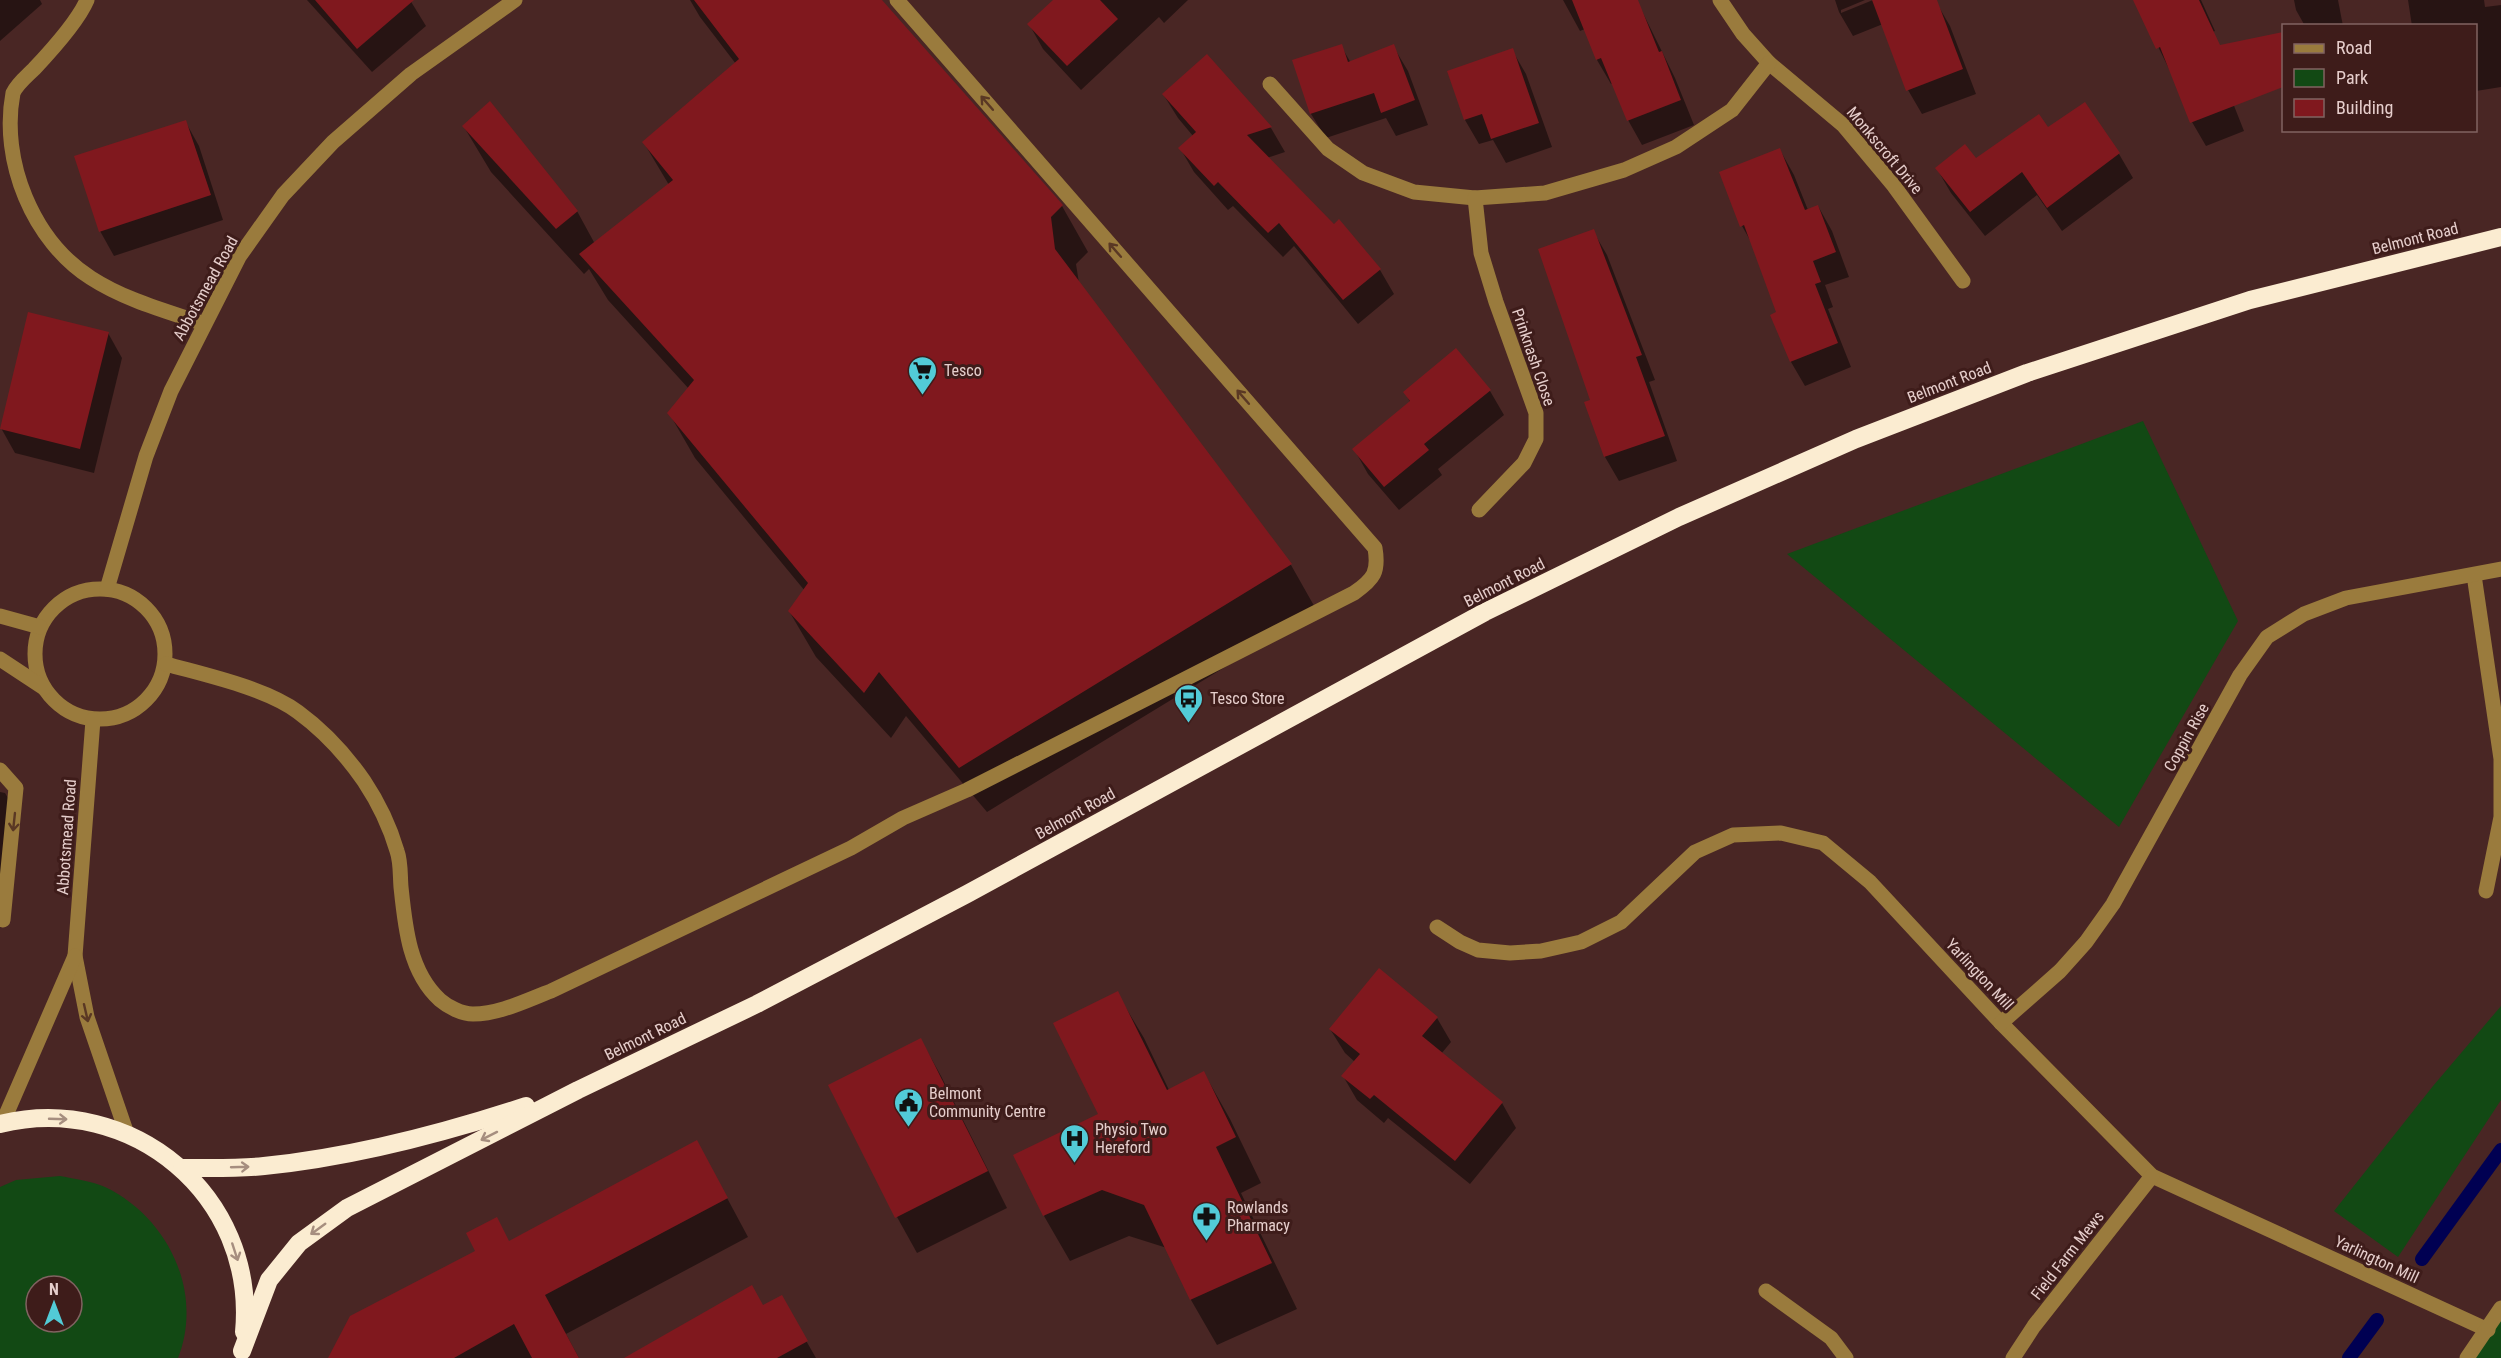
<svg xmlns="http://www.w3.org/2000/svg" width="2501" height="1358" font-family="'Roboto Condensed',sans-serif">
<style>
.green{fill:#124914;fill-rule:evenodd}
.shadow{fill:#0007}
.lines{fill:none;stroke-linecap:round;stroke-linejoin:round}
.stream{stroke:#000052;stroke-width:14}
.building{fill:#80181e}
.minor{stroke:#9a7b3d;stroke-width:15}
.highway{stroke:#fbecd1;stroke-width:18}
.oneway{stroke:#5a3824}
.oneway2{stroke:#a68e7f}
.labels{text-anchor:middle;stroke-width:6;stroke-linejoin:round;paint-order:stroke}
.street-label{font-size:16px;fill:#e6cecc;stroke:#3e1c1a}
.poi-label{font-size:16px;fill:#e6cecc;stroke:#3e1c1a;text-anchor:start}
</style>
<rect width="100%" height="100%" fill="#492624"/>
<g class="green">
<polygon points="2143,421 2238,621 2119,827 1787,554"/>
<polygon points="2501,1006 2501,1100 2398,1257 2334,1211 2433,1086"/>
<path d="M 60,1176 C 75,1179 92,1181 105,1187 C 168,1217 204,1292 178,1358 L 0,1358 L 0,1187 L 16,1180 ZM 36,1286 L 72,1286 L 72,1322 L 36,1322 Z"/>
<polygon points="2501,1306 2501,1358 2467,1358"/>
</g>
<g class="shadow">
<polygon points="0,0 40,0 42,4 0,41"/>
<polygon points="307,0 410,0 426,26 372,72"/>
<polygon points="690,0 880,0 1062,206 1088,252 1076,264 1079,283 1291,565 1317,611 987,812 906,716 891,738 816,657 789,611 805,591 695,458 669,413 689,389 608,300 589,269 584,274 491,172 464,127 577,211 595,244 669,185 644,143 736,64 700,17"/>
<polygon points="1055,0 1188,0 1164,23 1159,17 1081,90 1043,49 1029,24"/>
<polygon points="1563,0 1619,0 1639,5 1675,78 1694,125 1642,145 1628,120 1613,83 1611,84 1597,60 1585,29 1580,31"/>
<polygon points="1835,0 1865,0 1841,10 1841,13 1873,0 1936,2 1950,26 1976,94 1922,114 1908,90 1883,24 1853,36 1839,12"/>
<polygon points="2144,0 2201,0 2215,31 2206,35 2244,131 2206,146 2192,122 2171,73 2138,6"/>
<polygon points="2294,0 2338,0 2343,26 2305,26 2296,10"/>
<polygon points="2408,0 2484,0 2485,7 2501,5 2501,87 2476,91 2476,26 2412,26"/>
<polygon points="1341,46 1351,63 1393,46 1408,71 1428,125 1396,136 1386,118 1326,138 1311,114 1294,61"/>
<polygon points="1512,50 1526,74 1552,147 1506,163 1493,140 1479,144 1465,120 1448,72"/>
<polygon points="1207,56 1271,128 1285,152 1267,158 1380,270 1394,294 1358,324 1294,246 1283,257 1233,206 1228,210 1194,172 1180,148 1193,136 1178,118 1163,94"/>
<polygon points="185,121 199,146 223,220 114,256 100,231"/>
<polygon points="1780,150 1794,175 1808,210 1818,206 1832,231 1849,277 1825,285 1833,307 1828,309 1851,367 1805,386 1791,362 1772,315 1778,313 1754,247 1742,226"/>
<polygon points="2119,154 2133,178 2062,231 2037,195 1985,236 1951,193 1937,169 1976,160"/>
<polygon points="1593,231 1607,255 1655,380 1649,382 1677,461 1619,481 1605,457 1586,403 1592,401"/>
<polygon points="108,333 122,358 94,473 15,453 1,428"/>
<polygon points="1490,391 1504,415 1438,469 1442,475 1399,510 1368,474 1354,449 1410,402 1405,392"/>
<polygon points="0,792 5,793 14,808 0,892"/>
<polygon points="1117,993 1144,1038 1169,1090 1204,1073 1230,1119 1261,1183 1241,1193 1297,1309 1217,1345 1191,1300 1167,1248 1129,1236 1070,1261 1044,1216 1100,1114"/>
<polygon points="1437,1018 1451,1042 1441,1054 1502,1103 1516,1128 1470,1184 1388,1118 1384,1123 1357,1100 1343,1076 1355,1062 1345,1053 1330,1029"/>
<polygon points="921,1040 941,1076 1007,1208 917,1253 897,1217"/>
<polygon points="697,1142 748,1237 566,1334 579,1358 330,1358 509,1242"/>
<polygon points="781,1297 816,1358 627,1358 763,1307"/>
</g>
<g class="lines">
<g class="stream">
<polyline points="2422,1259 2501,1150"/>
<polyline points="2349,1358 2377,1320"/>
</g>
</g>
<g class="building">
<polygon points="315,0 414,0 357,49"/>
<polygon points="694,0 882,0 1063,205 1051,217 1055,249 1292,564 959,768 879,672 864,693 788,611 808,583 667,413 694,380 579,254 673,180 642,142 739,59"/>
<polygon points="1053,0 1100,0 1118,19 1067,66 1027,24"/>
<polygon points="1572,0 1638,0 1659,52 1662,51 1681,100 1627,121 1601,58 1596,60"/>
<polygon points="1872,0 1937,0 1963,69 1906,91"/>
<polygon points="2133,0 2199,0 2220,45 2283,32 2283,87 2190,123 2160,47 2156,49"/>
<polygon points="1342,44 1348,62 1394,44 1415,100 1381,113 1374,93 1310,114 1292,60"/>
<polygon points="1513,48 1539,123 1491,139 1482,114 1464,120 1447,71"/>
<polygon points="1207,54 1272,127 1247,135 1334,224 1339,219 1381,269 1343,300 1279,223 1268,233 1218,182 1214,186 1178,148 1196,132 1162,94"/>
<polygon points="490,101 578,211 556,229 462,126"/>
<polygon points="2085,102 2120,153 2047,208 2022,172 1970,212 1935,168 1965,144 1976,158 2039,114 2048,127"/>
<polygon points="186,120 211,195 99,232 74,156"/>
<polygon points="1780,148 1805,210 1818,205 1836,252 1813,261 1821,282 1815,284 1838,343 1790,362 1770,315 1776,312 1744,225 1740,227 1719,172"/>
<polygon points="1594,229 1642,355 1636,357 1665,436 1604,457 1584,402 1590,400 1538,249"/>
<polygon points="28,312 109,332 80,449 0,429"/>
<polygon points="1456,348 1491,390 1424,444 1429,450 1384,487 1352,449 1410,401 1403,392"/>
<polygon points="1379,968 1438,1017 1422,1036 1503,1102 1455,1161 1374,1095 1370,1099 1341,1076 1360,1054 1329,1029"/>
<polygon points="1118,991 1167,1090 1204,1071 1236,1137 1216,1147 1272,1263 1190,1300 1144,1205 1102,1190 1043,1216 1013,1155 1098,1114 1053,1023"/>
<polygon points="921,1038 988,1171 895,1218 828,1085"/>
<polygon points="697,1140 728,1198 545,1295 579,1358 532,1358 514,1324 454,1358 328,1358 350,1316 475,1251 466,1233 497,1217 509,1241"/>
<polygon points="752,1285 763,1305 782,1295 808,1341 777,1358 624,1358"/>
</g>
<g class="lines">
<g class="minor">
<path d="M 87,0 C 78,21 50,52 34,69 C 27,76 17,84 13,93 C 0,161 33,241 91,278 C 125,300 166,311 204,324"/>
<polyline points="1720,0 1743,34 1769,63 1843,125 1894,186 1963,281"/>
<polyline points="1270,84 1328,149 1363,173 1414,192 1475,198"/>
<polyline points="1479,510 1524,463 1536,439 1536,413 1496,302 1481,253 1475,198 1545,193 1624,170 1676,147 1732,110 1769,63"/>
<polyline points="2474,575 2501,759 2501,817 2486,891"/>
<circle cx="100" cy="654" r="65"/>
<polyline points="107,589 146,456 171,391 239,257 283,195 333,142 411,74 515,0"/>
<polyline points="0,616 40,627"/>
<polyline points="0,659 44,688"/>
<path d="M 166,664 C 205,675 266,688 298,712 C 324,731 346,755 364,781 C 378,802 390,827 397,851 C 401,862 400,876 401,887 C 405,926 409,972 440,1000 C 448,1007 462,1014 473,1014 C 500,1014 527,1000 551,991 L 851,848 L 903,818 L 967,790 L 1354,593 C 1374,579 1379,572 1375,548 L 897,0"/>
<polyline points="93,720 75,956 87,1017 127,1134"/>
<polyline points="0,770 16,788 3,920 0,919"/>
<polyline points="1437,927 1460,942 1478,950 1510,953 1541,951 1581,942 1621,922 1695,852 1733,835 1781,833 1823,843 1870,882 2001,1023 2152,1176 2488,1330"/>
<polyline points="2001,1023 2060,971 2086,942 2113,904 2240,675 2267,637 2304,614 2346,598 2501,569"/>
<polyline points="2,1124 75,956"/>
<polyline points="1766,1291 1831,1338 1846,1358"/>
<polyline points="2013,1358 2034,1326 2152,1176"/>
<polyline points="2467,1358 2501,1308"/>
</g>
<g class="highway">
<path d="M 0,1124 C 132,1092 257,1196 244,1332"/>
<path d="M 182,1168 C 209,1168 237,1169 264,1166 C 353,1157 441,1134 526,1106"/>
<polyline points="242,1351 269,1280 299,1243 347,1208 578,1090 757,1004 967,894 1485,612 1679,517 1856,439 2027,373 2250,300 2501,237"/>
</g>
</g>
<defs><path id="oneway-shaft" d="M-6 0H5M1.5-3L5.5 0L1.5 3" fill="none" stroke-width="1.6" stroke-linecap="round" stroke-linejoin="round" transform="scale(1.5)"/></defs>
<g class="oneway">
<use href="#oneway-shaft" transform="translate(987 103) rotate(-131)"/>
<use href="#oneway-shaft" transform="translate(1115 250) rotate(-131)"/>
<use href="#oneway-shaft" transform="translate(1243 397) rotate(-131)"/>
<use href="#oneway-shaft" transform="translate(14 822) rotate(96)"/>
<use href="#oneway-shaft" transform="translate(86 1013) rotate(77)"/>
</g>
<g class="oneway2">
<use href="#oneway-shaft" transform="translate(58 1119) rotate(2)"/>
<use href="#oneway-shaft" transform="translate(489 1136) rotate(153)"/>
<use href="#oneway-shaft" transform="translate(240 1167) rotate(-2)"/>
<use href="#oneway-shaft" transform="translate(318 1229) rotate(144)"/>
<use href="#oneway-shaft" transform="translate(235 1252) rotate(72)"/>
</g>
<defs>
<symbol id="supermarket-pin" viewBox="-11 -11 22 30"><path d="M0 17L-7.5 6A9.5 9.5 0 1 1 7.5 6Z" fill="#52cbd7" stroke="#3e1c1a"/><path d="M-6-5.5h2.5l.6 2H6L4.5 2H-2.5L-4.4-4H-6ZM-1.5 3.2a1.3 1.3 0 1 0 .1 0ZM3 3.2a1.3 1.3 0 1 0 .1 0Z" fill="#111"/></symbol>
<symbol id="bus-pin" viewBox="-11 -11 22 30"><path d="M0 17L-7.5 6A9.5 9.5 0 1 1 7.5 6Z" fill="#52cbd7" stroke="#3e1c1a"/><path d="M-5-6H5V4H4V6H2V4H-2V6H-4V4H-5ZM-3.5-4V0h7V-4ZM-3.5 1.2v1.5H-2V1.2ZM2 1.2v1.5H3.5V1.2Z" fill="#111"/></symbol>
<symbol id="civic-pin" viewBox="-11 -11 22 30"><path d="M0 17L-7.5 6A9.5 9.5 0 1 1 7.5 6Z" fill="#52cbd7" stroke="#3e1c1a"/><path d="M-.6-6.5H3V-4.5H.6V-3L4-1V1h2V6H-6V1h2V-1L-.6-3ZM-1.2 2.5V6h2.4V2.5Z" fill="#111"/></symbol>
<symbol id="hospital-pin" viewBox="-11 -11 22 30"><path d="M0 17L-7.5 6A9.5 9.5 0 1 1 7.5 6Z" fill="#52cbd7" stroke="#3e1c1a"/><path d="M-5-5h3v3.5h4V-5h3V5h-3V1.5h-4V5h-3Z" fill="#111"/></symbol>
<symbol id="pharmacy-pin" viewBox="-11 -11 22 30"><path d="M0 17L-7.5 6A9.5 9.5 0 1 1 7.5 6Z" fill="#52cbd7" stroke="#3e1c1a"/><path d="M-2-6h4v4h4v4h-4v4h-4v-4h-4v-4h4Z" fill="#111"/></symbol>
</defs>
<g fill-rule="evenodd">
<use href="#supermarket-pin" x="906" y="354" width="33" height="45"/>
<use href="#bus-pin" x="1172" y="682" width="33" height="45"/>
<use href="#civic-pin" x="892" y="1086" width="33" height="45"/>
<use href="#hospital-pin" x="1058" y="1122" width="33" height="45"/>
<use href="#pharmacy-pin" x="1190" y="1200" width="33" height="45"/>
</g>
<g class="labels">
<g class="street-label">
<text transform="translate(1885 150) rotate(50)" y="6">Monkscroft Drive</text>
<text transform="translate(2415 238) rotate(-14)" y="6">Belmont Road</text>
<text transform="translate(205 288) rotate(-61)" y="6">Abbotsmead Road</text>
<text transform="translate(1534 357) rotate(71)" y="6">Prinknash Close</text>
<text transform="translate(1949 382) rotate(-21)" y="6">Belmont Road</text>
<text transform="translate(1504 582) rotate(-27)" y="6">Belmont Road</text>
<text transform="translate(2186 737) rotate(-61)" y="6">Coppin Rise</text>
<text transform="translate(1075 813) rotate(-29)" y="6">Belmont Road</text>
<text transform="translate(66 837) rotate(-86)" y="6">Abbotsmead Road</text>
<text transform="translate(1980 974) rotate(47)" y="6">Yarlington Mill</text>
<text transform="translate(645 1036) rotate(-26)" y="6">Belmont Road</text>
<text transform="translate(2067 1255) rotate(-52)" y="6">Field Farm Mews</text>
<text transform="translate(2377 1259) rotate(25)" y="6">Yarlington Mill</text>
</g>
<g class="poi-label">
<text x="944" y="376">Tesco</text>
<text x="1210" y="704">Tesco Store</text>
<text x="929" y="1099">Belmont<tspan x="929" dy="18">Community Centre</tspan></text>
<text x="1095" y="1135">Physio Two<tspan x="1095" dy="18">Hereford</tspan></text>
<text x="1227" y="1213">Rowlands<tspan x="1227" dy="18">Pharmacy</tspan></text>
</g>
</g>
<rect x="2282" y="24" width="195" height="108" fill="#3e1c1a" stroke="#816361" stroke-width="1.5"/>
<rect x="2294" y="44" width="30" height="9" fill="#9a7b3d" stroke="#816361" stroke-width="1.5"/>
<text x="2336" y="54" font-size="18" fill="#e6cecc">Road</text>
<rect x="2294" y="69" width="30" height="18" fill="#124914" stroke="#816361" stroke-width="1.5"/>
<text x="2336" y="84" font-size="18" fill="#e6cecc">Park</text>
<rect x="2294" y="99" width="30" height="18" fill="#80181e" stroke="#816361" stroke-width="1.5"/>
<text x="2336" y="114" font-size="18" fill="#e6cecc">Building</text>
<g transform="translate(54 1304)"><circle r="28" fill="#3e1c1a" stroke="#816361" stroke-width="1.5"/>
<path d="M0-4.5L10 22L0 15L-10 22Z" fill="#52cbd7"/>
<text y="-9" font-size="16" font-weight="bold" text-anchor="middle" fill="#e6cecc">N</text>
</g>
</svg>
